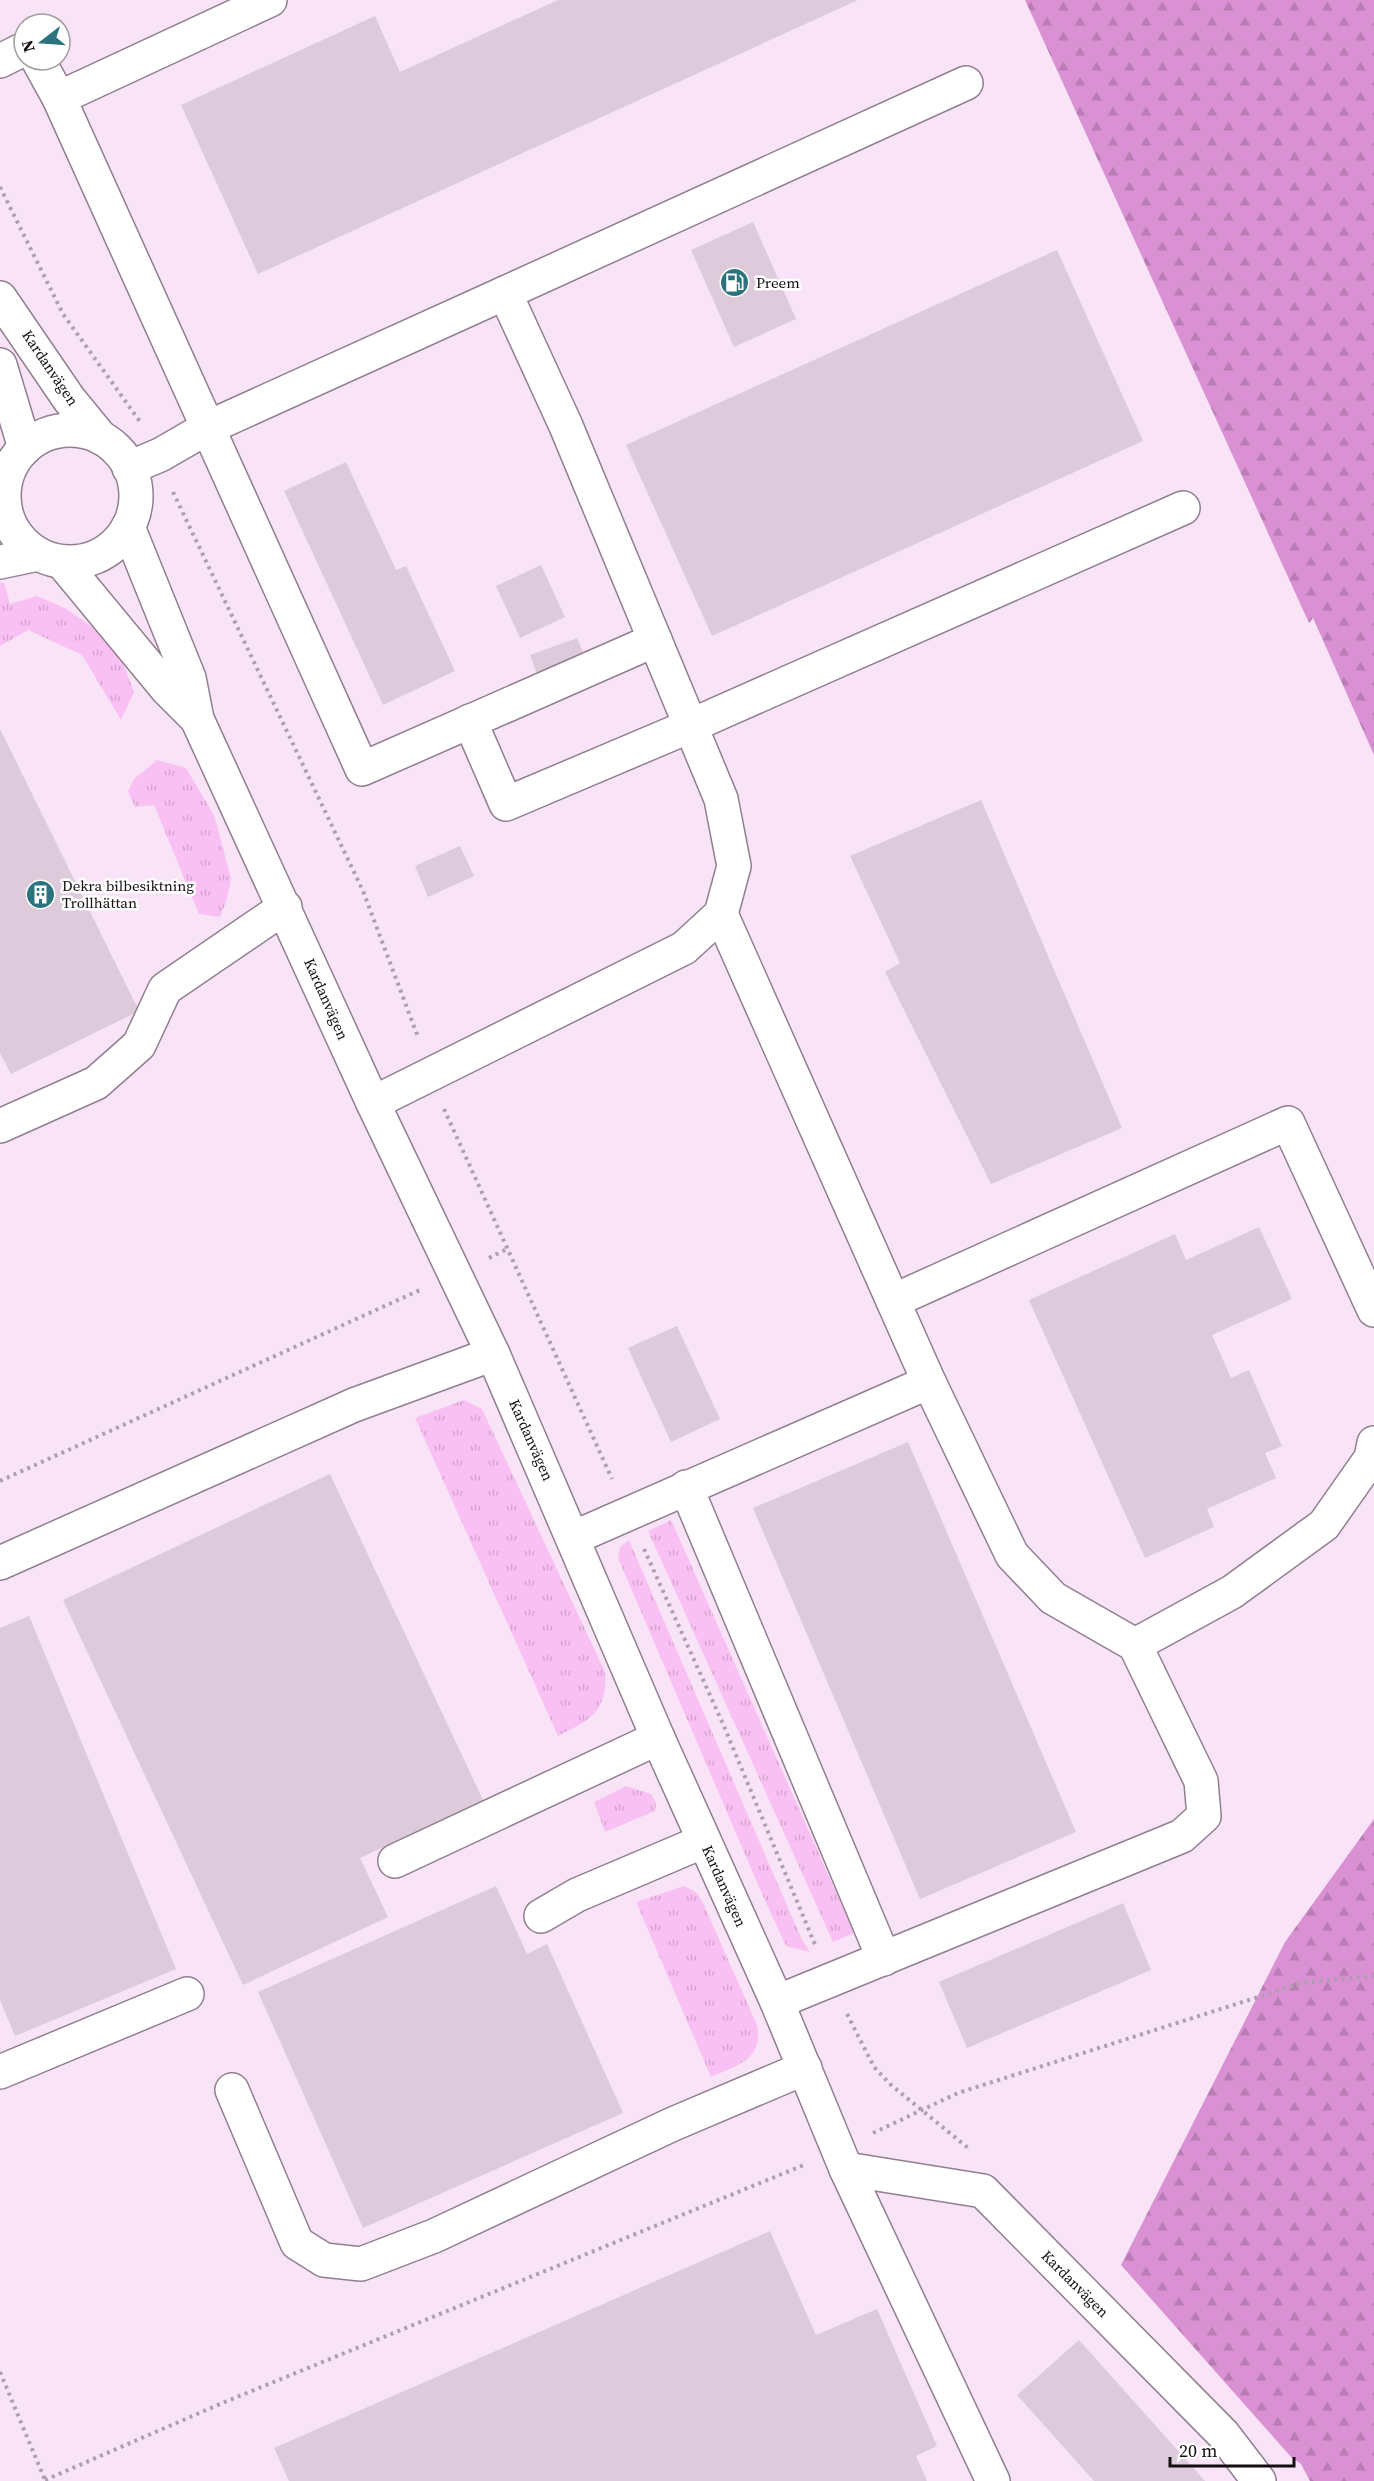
<svg xmlns="http://www.w3.org/2000/svg" width="1374" height="2481" font-family="'Source Serif 4',serif">
<style>
.grass{fill:url(#grass-tufts)}
.forest{fill:url(#forest-firs)}
.building{fill:#ddcadb}
.lines{fill:none;stroke-linecap:round;stroke-linejoin:round}
.minor-casing{stroke:#917f8f;stroke-width:36}
.path{stroke:#af9fad;stroke-width:4;stroke-dasharray:3 4.5;stroke-linecap:butt}
.minor{stroke:#fff;stroke-width:33}
.labels{text-anchor:middle;stroke-width:5;stroke-linejoin:round;paint-order:stroke}
.poi-label{font-size:15px;fill:#130d12;stroke:#fff;text-anchor:start}
.street-label{font-size:15px;fill:#130d12;stroke:#fff}
</style>
<defs>
<pattern id="grass-tufts" width="24" height="20" patternUnits="userSpaceOnUse" patternTransform="scale(1.5)"><rect width="24" height="20" fill="#f9c1f3"/><path d="M3 7l-1-3M5 7V3M7 7l1-3M15 17l-1-3M17 17v-4M19 17l1-3" fill="none" stroke="#d5a5cf"/></pattern>
<pattern id="forest-firs" width="22" height="20" patternUnits="userSpaceOnUse" patternTransform="scale(1.5)"><rect width="22" height="20" fill="#da91d3"/><path d="M5 1l3.5 6h-7zM16 11l3.5 6h-7z" fill="#ba7cb4"/></pattern>
</defs>
<rect width="100%" height="100%" fill="#f8e4f6"/>
<g class="grass">
<polygon points="4,582 10,604 37,596 65,608 115,643 134,692 121,720 82,655 28,630 0,646 0,583"/>
<polygon points="157,760 186,768 214,815 231,878 227,899 220,917 199,914 154,805 135,807 128,791 134,779"/>
<path d="M 464,1400 L 482,1409 L 605,1672 C 608,1712 590,1720 558,1736 L 415,1418 Z"/>
<polygon points="671,1520 684,1549 854,1933 833,1942 648,1531"/>
<polygon points="629,1540 802,1940 810,1952 786,1946 762,1894 618,1558 620,1547"/>
<polygon points="626,1786 651,1794 656,1803 655,1811 605,1832 594,1802"/>
<path d="M 684,1886 L 697,1893 L 703,1903 L 757,2025 C 764,2059 738,2065 711,2077 L 636,1902 Z"/>
</g>
<g class="forest">
<polygon points="1025,0 1374,0 1374,755 1313,618 1309,623"/>
<polygon points="1374,1819 1374,2481 1310,2481 1301,2464 1292,2458 1121,2265 1285,1942"/>
</g>
<g class="building">
<polygon points="558,0 858,0 258,274 181,105 375,16 400,72"/>
<polygon points="753,222 796,319 734,347 691,250"/>
<polygon points="1057,250 1143,441 712,636 626,445"/>
<polygon points="346,462 396,570 406,566 455,671 383,705 284,491"/>
<polygon points="541,565 565,617 520,638 496,586"/>
<polygon points="577,638 585,657 537,674 530,655"/>
<polygon points="0,729 139,1011 11,1074 0,1053"/>
<polygon points="981,800 1122,1128 991,1184 885,972 900,963 850,856"/>
<polygon points="460,846 474,876 428,897 415,866"/>
<polygon points="1259,1227 1292,1299 1212,1335 1231,1378 1249,1370 1282,1446 1265,1453 1276,1478 1207,1509 1214,1527 1145,1558 1029,1300 1175,1234 1186,1260"/>
<polygon points="677,1326 720,1419 671,1442 628,1348"/>
<polygon points="908,1442 1076,1832 920,1899 753,1508"/>
<polygon points="330,1474 483,1800 360,1858 388,1917 243,1985 63,1600"/>
<polygon points="29,1616 176,1969 15,2036 0,2000 0,1628"/>
<polygon points="496,1886 527,1954 547,1944 623,2113 363,2228 258,1992"/>
<polygon points="1123,1903 1151,1970 967,2048 939,1982"/>
<polygon points="770,2231 816,2335 877,2309 937,2446 916,2456 927,2481 289,2481 274,2448"/>
<polygon points="1079,2340 1205,2481 1094,2481 1017,2395"/>
</g>
<g class="lines">
<defs>
<g id="minor">
<polyline points="270,0 59,98 362,769 655,640"/>
<polyline points="38,60 59,98"/>
<polyline points="0,61 24,49"/>
<polyline points="505,293 966,83"/>
<polyline points="0,298 69,399 101,438"/>
<polyline points="0,365 25,448"/>
<circle cx="70" cy="496" r="66"/>
<polyline points="129,468 160,455 207,428 505,293 566,426 721,799 734,866 721,914"/>
<polyline points="128,527 189,678 197,719 373,1103 493,1354 658,1738 777,2002 846,2169 993,2481"/>
<polyline points="0,562 38,554"/>
<polyline points="62,562 167,689 197,719"/>
<polyline points="470,721 506,804 690,726 1183,508"/>
<polyline points="373,1103 684,948 721,914 929,1382"/>
<polyline points="0,1126 96,1083 139,1045 165,989 285,907"/>
<polyline points="893,1301 1288,1123 1374,1310"/>
<polyline points="686,1487 884,1959"/>
<polyline points="573,1538 929,1382 1012,1555 1053,1598 1135,1645 1201,1781 1204,1816 1182,1836 777,2002"/>
<polyline points="0,1563 354,1405 493,1354"/>
<polyline points="1135,1645 1232,1592 1324,1525 1371,1458 1374,1443"/>
<polyline points="395,1861 658,1738"/>
<polyline points="541,1916 577,1895 704,1841"/>
<polyline points="0,2072 187,1994"/>
<polyline points="232,2090 297,2243 324,2260 361,2264 434,2236 673,2124 805,2068"/>
<polyline points="846,2169 983,2191 1223,2434 1259,2481"/>
</g>
</defs>
<use href="#minor" class="minor-casing"/>
<g class="path">
<polyline points="0,187 63,314 141,423"/>
<polyline points="173,492 363,891 418,1037"/>
<polyline points="444,1109 612,1479"/>
<polyline points="489,1258 507,1249"/>
<polyline points="0,1481 420,1290"/>
<polyline points="644,1549 723,1724 816,1947"/>
<polyline points="847,2014 874,2067 891,2085 968,2148"/>
<polyline points="873,2133 958,2093 1302,1983 1374,1976"/>
<polyline points="0,2372 45,2480"/>
<polyline points="45,2480 220,2404 804,2165"/>
</g>
<use href="#minor" class="minor"/>
</g>
<defs>
<symbol id="fuel-disc" viewBox="-11 -11 22 22"><circle r="9.5" fill="#2b747d" stroke="#fff"/><path d="M-5.5-6h7V0h2V4h1.3V-2.5L3-4.5l.8-.8L6-3V5H2.5V1h-1V6h-7ZM-4.2-4.7v3.2H.2V-4.7Z" fill="#fff"/></symbol>
<symbol id="building-disc" viewBox="-11 -11 22 22"><circle r="9.5" fill="#2b747d" stroke="#fff"/><path d="M-4-6H4V6H1V3H-1V6H-4ZM-2.5-4.3h1.7v1.8h-1.7ZM.8-4.3h1.7v1.8H.8ZM-2.5-1h1.7V.8h-1.7ZM.8-1h1.7V.8H.8Z" fill="#fff"/></symbol>
</defs>
<g fill-rule="evenodd">
<use href="#fuel-disc" x="718" y="266" width="33" height="33"/>
<use href="#building-disc" x="24" y="878" width="33" height="33"/>
</g>
<g class="labels">
<g class="poi-label">
<text x="756" y="288">Preem</text>
<text x="62" y="891">Dekra bilbesiktning<tspan x="62" dy="17">Trollhättan</tspan></text>
</g>
<g class="street-label">
<text transform="translate(50 368) rotate(56)" y="5">Kardanvägen</text>
<text transform="translate(326 999) rotate(66)" y="5">Kardanvägen</text>
<text transform="translate(531 1440) rotate(66)" y="5">Kardanvägen</text>
<text transform="translate(724 1886) rotate(66)" y="5">Kardanvägen</text>
<text transform="translate(1075 2284) rotate(45)" y="5">Kardanvägen</text>
</g>
</g>
<g transform="translate(42 42) rotate(253)"><circle r="28" fill="#ffffff" stroke="#a19ea0" stroke-width="1.5"/>
<path d="M0-4.5L10 22L0 15L-10 22Z" fill="#2b747d"/>
<text y="-9" font-size="16" font-weight="bold" text-anchor="middle" fill="#130d12">N</text>
</g>
<path d="M1170 2457v9h124v-9" fill="none" stroke="#130d12" stroke-width="3"/>
<text x="1179" y="2457" font-size="18" fill="#130d12" stroke="#ffffff" stroke-width="4.5" paint-order="stroke">20 m</text>
</svg>
